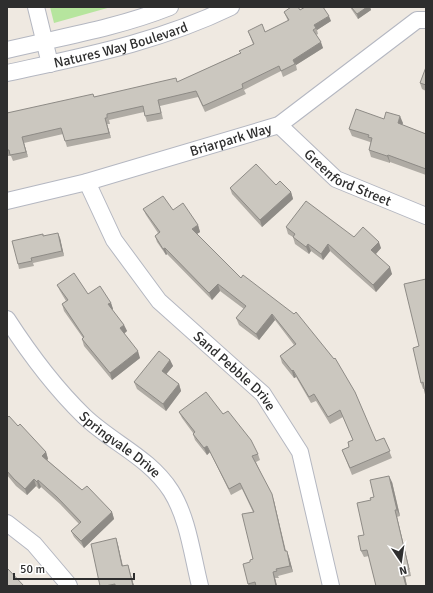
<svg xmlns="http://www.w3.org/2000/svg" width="433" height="593" font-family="Signika,sans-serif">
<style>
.green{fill:#b6e59e}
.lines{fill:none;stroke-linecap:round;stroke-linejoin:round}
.minor-casing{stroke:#b4b7c1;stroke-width:18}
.minor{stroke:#fff;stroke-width:16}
.wall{fill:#afaba4}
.shaded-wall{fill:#8e8b86}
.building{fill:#cbc7bf;stroke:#8e8b86}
.labels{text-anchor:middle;stroke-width:3.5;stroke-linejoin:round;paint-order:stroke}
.street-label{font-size:14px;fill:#2e2e2e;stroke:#fff}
</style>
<rect width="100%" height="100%" fill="#efe9e1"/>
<polygon class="green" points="50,7 111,7 54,23"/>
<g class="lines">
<defs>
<g id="minor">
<polyline points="36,7 50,64"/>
<path d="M 7,50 C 62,37 117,28 170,7"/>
<path id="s1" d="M 7,73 C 85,56 159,42 231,7"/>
<path id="s2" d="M 279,125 L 336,179 L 426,216"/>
<path id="s3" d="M 87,182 L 114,240 L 159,301 L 263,394 L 300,452 L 331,586"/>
<path id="s4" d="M 7,201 L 87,182 L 279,125 L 417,20 L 426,20"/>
<path id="s5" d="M 7,319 C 29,353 54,387 84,416 C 112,443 149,457 171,491 C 188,518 192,554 200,586"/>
<polyline points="7,523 34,544 68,584 69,586"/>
</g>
</defs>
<use href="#minor" class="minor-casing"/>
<use href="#minor" class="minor"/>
</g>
<g class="wall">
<polygon points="350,7 370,7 371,10 358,19"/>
<polygon points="300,10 331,21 317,30 318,34 316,35 323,48 296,65 297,70 283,77 281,71 244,90 246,94 205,112 198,97 160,106 163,119 147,122 144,112 109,120 110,124 107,124 111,138 67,147 63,134 24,143 28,157 13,161 11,156 7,156 7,113 178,82 240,53 253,44 248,31 265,32 288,21 284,12"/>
<polygon points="426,67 426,91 422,89 420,83"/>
<polygon points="384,119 403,123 402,125 426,134 426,175 390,162 390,163 371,157 369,150 371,143 370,142 352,136 349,129"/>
<polygon points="230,188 291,192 293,199 262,227 232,194"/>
<polygon points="143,209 173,210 198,225 200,232 197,234 241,278 243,275 376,441 384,438 392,458 352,475 342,450 349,447 348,442 353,440 343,417 330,424 316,401 311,403 296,377 294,378 282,363 280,356 294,345 275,320 259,340 239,325 236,318 244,309 220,291 212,300 167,254 166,255 157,242 155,236 158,233 146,215"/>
<polygon points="286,227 354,237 381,248 376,254 392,274 376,292 330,251 323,260 311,251 309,254 295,244 293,237 288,234"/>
<polygon points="44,236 60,238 64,256 33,263 34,266 19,269 18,264"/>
<polygon points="426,279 424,389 423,389 421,383 419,346"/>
<polygon points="57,285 88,294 111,303 113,309 112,310 124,325 127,331 124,334 140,358 112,380 84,346 82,339 83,338 64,311 62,304 66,301 60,291"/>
<polygon points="170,360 173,366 166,374 179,384 181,391 166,411 137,389 134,382"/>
<polygon points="179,412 223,414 258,454 260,460 256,462 274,501 286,551 289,557 293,572 278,576 279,578 275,578 277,586 249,586 248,584 250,562 253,559 253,512 242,489 231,495 210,452 207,455 195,440 193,434 193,433 182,418"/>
<polygon points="7,418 18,426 46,452 48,459 47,460 82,490 112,512 114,519 84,548 74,537 71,531 79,524 60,504 41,487 39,489 36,486 27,495 16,486 7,475"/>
<polygon points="392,482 400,516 397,517 411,576 405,577 407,586 376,586 369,556 364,557 361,551 364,535 371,500"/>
<polygon points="116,538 118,545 123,566 128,565 134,586 100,586"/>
</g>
<g class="shaded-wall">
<polygon points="367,7 370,7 371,10 358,19 357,14"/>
<polygon points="329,16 331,21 317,30 314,25"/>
<polygon points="321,42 323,48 296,65 293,60"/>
<polygon points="400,116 403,123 400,130 398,123"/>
<polygon points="105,118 107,124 111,138 109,133"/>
<polygon points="22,137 24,143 28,157 26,152"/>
<polygon points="388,155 390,162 390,163 387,156"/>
<polygon points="291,192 293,199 262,227 260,220"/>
<polygon points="198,225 200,232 195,235 192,229"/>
<polygon points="58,233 60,238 64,256 62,251"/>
<polygon points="379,242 381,248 373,257 371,250"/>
<polygon points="308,244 311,251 309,254 306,247"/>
<polygon points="328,244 330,251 323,260 321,254"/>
<polygon points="165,248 167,254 166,255 163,249"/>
<polygon points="390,267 392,274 376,292 373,285"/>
<polygon points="218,284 220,291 212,300 209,293"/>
<polygon points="111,303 113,309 111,311 108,304"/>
<polygon points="272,314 275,320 259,340 256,334"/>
<polygon points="124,325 127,331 122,335 120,328"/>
<polygon points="138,351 140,358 112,380 110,373"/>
<polygon points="170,360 173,366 164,377 162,371"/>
<polygon points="293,370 296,377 294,378 292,371"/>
<polygon points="179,384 181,391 166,411 163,404"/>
<polygon points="207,446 210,452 207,455 204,448"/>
<polygon points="46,452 48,459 45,462 42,456"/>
<polygon points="389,476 392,482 400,516 397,510"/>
<polygon points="34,479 36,486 27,495 25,489"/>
<polygon points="38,480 41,487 39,489 37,482"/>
<polygon points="272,494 274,501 287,558 285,551"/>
<polygon points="395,510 397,517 411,576 409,569"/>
<polygon points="112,512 114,519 84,548 81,541"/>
<polygon points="116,538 118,545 124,573 122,566"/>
<polygon points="287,551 289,557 293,572 290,566"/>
<polygon points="128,565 134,586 133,586"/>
<polygon points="402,571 405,577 407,586 406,586"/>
<polygon points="273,572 275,578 277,586 276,586"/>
</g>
<g class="building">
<polygon points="291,7 298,7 300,10 305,7 323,7 329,16 314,25 316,28 313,30 321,42 293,60 295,64 281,71 279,66 242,84 243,88 203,106 196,91 158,100 161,113 145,116 143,106 107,114 107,118 105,118 109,133 65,141 61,128 22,137 26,152 10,155 9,150 7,150 7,113 93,94 94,97 176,78 177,82 241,53 239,51 254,44 248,31 262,24 265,32 289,20 284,12"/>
<polygon points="351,7 367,7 357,14"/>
<polygon points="426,67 426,85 420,83"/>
<polygon points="356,109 384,119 386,112 400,116 398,123 426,134 426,169 388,155 387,156 369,150 372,138 368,137 369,135 349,129"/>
<polygon points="256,164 276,185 280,181 291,192 260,220 230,188"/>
<polygon points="163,196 173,210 183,203 198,225 192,229 241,278 243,275 294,314 296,312 334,359 335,358 355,392 376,441 384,438 390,451 350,468 342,450 349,447 348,442 353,440 340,410 328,417 314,394 309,397 293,370 292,371 280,356 296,344 272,314 256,334 236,318 246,306 218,284 209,293 165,248 163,249 155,236 160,232 143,209"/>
<polygon points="306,201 354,237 363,227 379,242 371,250 390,267 373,285 328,244 321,254 308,244 306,247 293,237 295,234 286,227"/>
<polygon points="58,233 62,251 31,258 32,261 18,264 12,241 43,234 43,236"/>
<polygon points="74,273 88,294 100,286 111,303 108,304 124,325 120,328 138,351 110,373 82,339 84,337 62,304 68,300 57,285"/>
<polygon points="426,279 426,397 423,382 421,383 413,348 419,346 404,284"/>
<polygon points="159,351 170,360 162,371 179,384 163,404 134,382"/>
<polygon points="206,392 223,414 228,411 251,440 258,454 252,456 272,494 285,551 287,551 290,566 276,569 277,571 273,572 276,586 256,586 255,582 248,584 243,564 250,562 250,560 253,559 242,514 254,512 240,483 229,489 207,446 204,448 193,434 195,432 179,412"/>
<polygon points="9,416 18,426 20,424 46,452 42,456 82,490 87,486 112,512 81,541 71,531 81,522 57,497 38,480 37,482 34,479 25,489 14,479 7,471 7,418"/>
<polygon points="389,476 397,510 395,510 409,569 402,571 406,586 376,586 367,550 361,551 358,536 364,535 357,503 371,500 370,498 374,497 370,480"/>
<polygon points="116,538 122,566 128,565 133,586 115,586 115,584 105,586 100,586 91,544"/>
<polygon points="8,569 24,586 7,586 7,570"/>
</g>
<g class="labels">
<g class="street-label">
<text dy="5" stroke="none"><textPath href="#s1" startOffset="117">Natures Way Boulevard</textPath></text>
<text dy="5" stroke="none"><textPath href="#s4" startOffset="232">Briarpark Way</textPath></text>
<text dy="5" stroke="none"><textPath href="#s2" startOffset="88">Greenford Street</textPath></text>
<text dy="5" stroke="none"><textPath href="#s3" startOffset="243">Sand Pebble Drive</textPath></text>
<text dy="5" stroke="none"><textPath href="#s5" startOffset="170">Springvale Drive</textPath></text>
</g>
</g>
<rect width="433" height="593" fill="none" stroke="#2e2e2e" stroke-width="16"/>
<g transform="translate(401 561) rotate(167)" stroke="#ffffff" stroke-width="3" paint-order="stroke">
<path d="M0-3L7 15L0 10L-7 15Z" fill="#2e2e2e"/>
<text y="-6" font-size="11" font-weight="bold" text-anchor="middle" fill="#2e2e2e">N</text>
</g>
<path d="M14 573v6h120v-6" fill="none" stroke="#2e2e2e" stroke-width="2"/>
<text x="20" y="573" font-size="12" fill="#2e2e2e" stroke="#ffffff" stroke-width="3" paint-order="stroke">50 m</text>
</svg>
